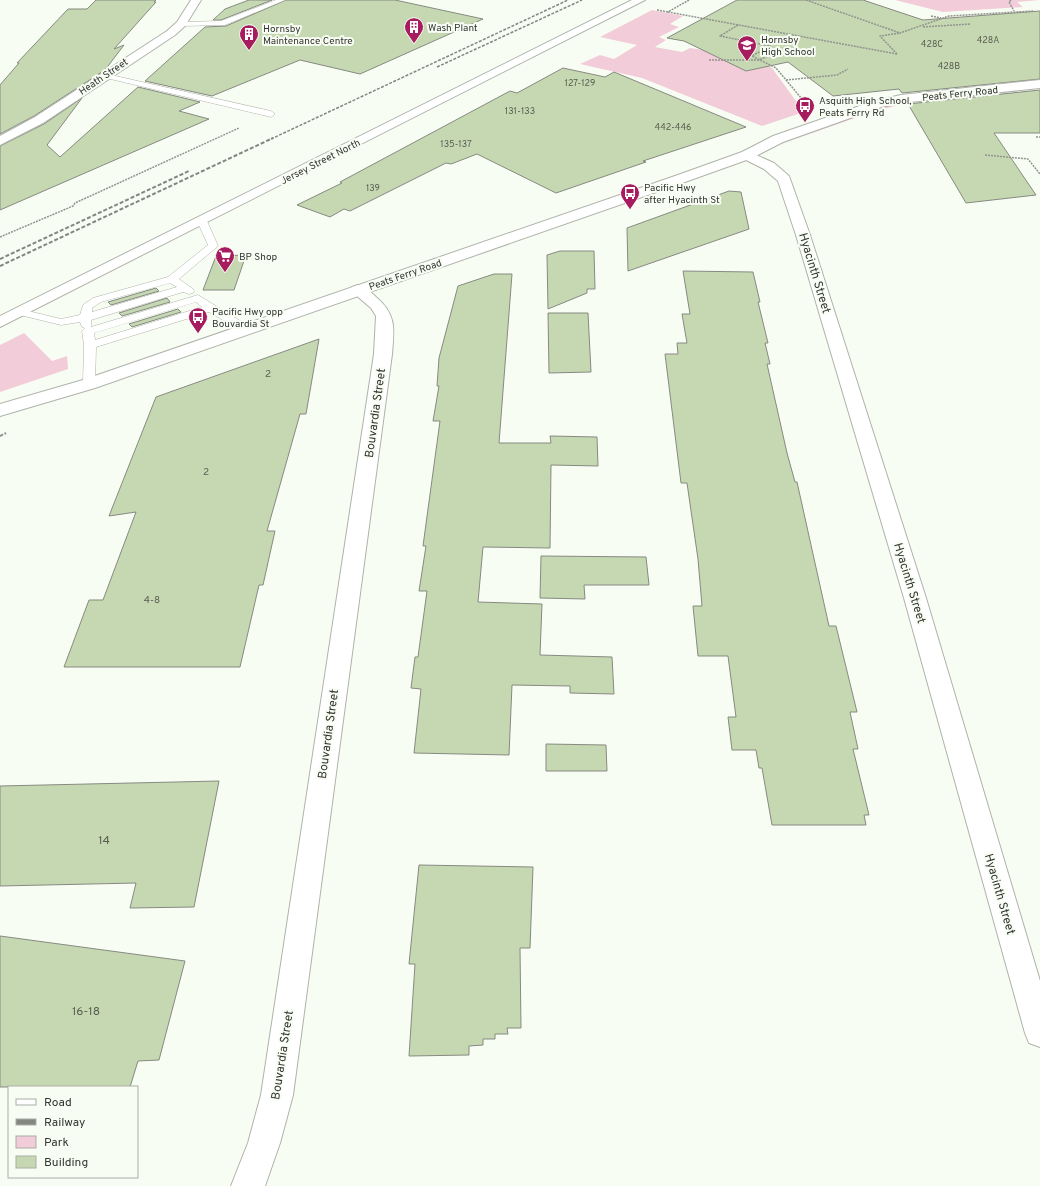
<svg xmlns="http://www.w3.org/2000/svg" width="1040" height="1186" font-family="Overpass,sans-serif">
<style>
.green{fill:#f2ccd8}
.building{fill:#c6d8b2;stroke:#868a81}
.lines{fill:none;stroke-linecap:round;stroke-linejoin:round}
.lane-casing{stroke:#afb3aa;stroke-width:1}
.street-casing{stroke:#afb3aa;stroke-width:2}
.secondary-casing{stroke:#afb3aa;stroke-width:2}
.primary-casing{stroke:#afb3aa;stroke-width:2}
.path-far1{stroke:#91948e;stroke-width:1.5;stroke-dasharray:2 1;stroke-linecap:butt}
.path{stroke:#91948e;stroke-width:2;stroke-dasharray:3.5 1.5;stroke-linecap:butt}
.lane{fill:#fff;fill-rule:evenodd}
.street{fill:#fff;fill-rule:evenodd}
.secondary{fill:#fff;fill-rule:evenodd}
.primary{fill:#fff;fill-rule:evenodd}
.rail-far1{stroke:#848680;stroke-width:1.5;stroke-dasharray:3 1.5;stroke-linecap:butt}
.rail{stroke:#848680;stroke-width:2;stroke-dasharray:4 2;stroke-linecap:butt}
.labels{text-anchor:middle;stroke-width:4;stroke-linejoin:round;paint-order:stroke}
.far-number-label{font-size:9px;fill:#585e52}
.far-poi-label{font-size:10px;fill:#343532;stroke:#f8fdf3;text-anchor:start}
.far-street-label{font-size:10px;fill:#343532;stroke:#f8fdf3}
.number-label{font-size:10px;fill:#585e52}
.street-label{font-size:12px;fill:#343532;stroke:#f8fdf3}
.near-number-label{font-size:12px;fill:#585e52}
</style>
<rect width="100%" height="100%" fill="#f8fdf3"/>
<g class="green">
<polygon points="895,0 1040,0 1017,2 1023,7 943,12"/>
<polygon points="652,10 683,16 670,24 679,27 659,37 666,40 655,47 682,52 690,48 748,56 772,68 804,112 762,126 642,78 580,64 600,55 614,59 637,45 600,37"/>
<polygon points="1040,86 1040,88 908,103 875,111 778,145 778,143 882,105"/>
<polygon points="24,333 52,361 67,356 68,369 0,392 0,345"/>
</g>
<g class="building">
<polygon points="96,0 156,0 154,2 156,2 114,49 124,45 105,70 34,116 0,134 0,85 19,63 17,63 68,9 87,9"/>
<polygon points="249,0 272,0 221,20 213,20 225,9"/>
<polygon points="286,0 395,0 483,19 360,74 300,60 212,96 145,81 205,27 226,26"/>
<polygon points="737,0 863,0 923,20 1040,11 1040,79 902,93 899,89 833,96 788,62 746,71 684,41 667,38"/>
<polygon points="563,68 605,77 614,72 746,127 643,161 646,162 556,193 477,154 451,164 446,163 350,211 344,209 330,217 297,205 342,183 340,182 510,91 517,93"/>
<polygon points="138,87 200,102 179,111 209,119 0,210 0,146 44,124 82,98 47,145 60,157"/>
<polygon points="1040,90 1040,133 994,133 1036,195 966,203 908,104"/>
<polygon points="729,191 741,192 749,229 628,271 627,228"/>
<polygon points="560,251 594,251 595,289 587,289 587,293 548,309 547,255"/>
<polygon points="246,255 234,290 203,290 216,256"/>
<polygon points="683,271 753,272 760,302 758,302 768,343 765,343 770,364 767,364 787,453 795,482 797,482 829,626 836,626 857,712 850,712 858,749 853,749 869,815 864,815 866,825 772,825 762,768 759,768 756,750 732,750 728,717 736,717 728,656 698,656 693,606 702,606 698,559 687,483 681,483 665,354 678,354 677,343 687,343 682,314 690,314"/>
<polygon points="494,274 512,274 499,443 551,443 550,436 597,437 598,466 551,465 550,548 483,547 478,602 542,604 540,655 612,657 614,694 570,693 570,686 512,685 509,755 414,753 421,689 411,688 415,657 418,657 427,591 419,591 426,546 423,546 440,421 433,421 439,386 437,386 439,358 458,286"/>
<polygon points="156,288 159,291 111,305 108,302"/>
<polygon points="167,298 170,302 122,316 119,313"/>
<polygon points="178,309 181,312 132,327 129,324"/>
<polygon points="548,313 588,313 591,372 549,373"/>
<polygon points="319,339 306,414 300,414 267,531 275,531 263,585 259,585 240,667 64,667 89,600 103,600 136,512 109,516 156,397"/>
<polygon points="541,556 646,557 649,585 584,585 585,599 540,598"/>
<polygon points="546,744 606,745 607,771 546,771"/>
<polygon points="219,781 194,907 130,908 136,883 0,886 0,786"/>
<polygon points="419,865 533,867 530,948 520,948 521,1028 507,1028 508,1034 495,1034 495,1039 483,1039 483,1045 469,1046 469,1055 409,1056 415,964 409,964"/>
<polygon points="0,936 185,961 159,1060 138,1061 130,1087 0,1087"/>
</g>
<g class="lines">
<defs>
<g id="lane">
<polygon points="276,0 285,0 225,25 181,26 177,24 181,22 221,21"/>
<polygon points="102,73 271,111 275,114 271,117 102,77"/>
<path d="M 202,218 L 207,221 L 218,246 L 179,279 L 193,289 L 194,291 L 193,293 L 189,294 L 183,292 L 91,320 L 91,327 L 198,295 L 250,327 L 252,329 L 250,331 L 242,331 L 209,312 L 96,347 L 95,384 L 89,388 L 83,384 L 84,345 L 82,331 L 85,328 L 82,327 L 80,322 L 61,325 L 16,314 L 14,312 L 20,309 L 61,319 L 80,315 L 83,305 L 93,298 L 168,277 L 208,245 L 197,221 ZM 170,283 L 177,287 L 92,312 L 92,308 L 101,302 ZM 196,302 L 202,307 L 95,340 L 94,333 Z"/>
</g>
<g id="street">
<polygon points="191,0 201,0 185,26 175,35 43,123 0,145 0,136 35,117 167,31 177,22"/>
<polygon points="747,151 774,163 789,176 810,235 926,598 1040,981 1040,1047 1029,1043 1025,1033 904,598 796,235 778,181 764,169 742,158 740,155 742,152"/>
<path d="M 358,285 C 365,287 371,292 376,297 C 397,315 394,329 392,354 L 293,1095 L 280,1143 L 265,1186 L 231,1186 L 248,1143 L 261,1095 L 374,354 L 376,316 L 371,308 L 350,290 L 352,287 Z"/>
</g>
<polygon id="secondary" points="1040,80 1040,88 901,103 881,107 783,142 752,158 685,182 95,388 0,416 0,404 83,380 675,176 742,152 773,136 874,101 901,95"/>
<polygon id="primary" points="632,0 645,0 0,327 0,316"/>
</defs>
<use href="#lane" class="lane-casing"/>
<use href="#street" class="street-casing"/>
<use href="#secondary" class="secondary-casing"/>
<use href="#primary" class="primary-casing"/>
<g class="path-far1">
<polyline points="689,0 668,12 897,54"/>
<polyline points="806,0 900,33 949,16 1033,11"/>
<polyline points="1011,0 1009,2 1014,11"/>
<polyline points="657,10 668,12"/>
<polyline points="931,16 941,18"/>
<polyline points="738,25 720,36 770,46 752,56 776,68 802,99 805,107"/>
<polyline points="923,27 970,24"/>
<polyline points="897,54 880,36 900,33"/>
<polyline points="709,60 759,60 772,54"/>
<polyline points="786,80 837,75 848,69"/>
<polyline points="1036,137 1040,137"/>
<polyline points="985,155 1028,159 1040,174"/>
<polyline points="0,237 73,206 75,203 239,128"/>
</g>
<polyline class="path" points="0,436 6,433"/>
<use href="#lane" class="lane"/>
<use href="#street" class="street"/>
<use href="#secondary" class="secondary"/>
<use href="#primary" class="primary"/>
<g class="rail-far1">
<polyline points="437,67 582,0"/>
<polyline points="271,139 568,0"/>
</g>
<g class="rail">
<polyline points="0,259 189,171"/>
<polyline points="0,266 273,138"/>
</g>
</g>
<defs>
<symbol id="building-pin" viewBox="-11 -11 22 30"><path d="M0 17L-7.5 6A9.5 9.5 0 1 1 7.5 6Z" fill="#a71b5f" stroke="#f8fdf3"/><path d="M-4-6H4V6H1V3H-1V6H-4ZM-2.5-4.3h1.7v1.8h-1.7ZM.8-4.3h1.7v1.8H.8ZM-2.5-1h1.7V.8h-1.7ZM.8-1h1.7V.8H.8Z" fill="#fff"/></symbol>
<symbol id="school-pin" viewBox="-11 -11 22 30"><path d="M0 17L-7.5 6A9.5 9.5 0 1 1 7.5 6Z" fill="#a71b5f" stroke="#f8fdf3"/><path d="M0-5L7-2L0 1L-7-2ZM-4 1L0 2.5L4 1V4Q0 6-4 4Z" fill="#fff"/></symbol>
<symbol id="bus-pin" viewBox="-11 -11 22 30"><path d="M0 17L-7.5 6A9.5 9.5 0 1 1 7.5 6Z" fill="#a71b5f" stroke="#f8fdf3"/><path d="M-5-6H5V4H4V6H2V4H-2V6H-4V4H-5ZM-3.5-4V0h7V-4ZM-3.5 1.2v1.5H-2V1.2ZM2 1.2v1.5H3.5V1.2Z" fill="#fff"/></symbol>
<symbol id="supermarket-pin" viewBox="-11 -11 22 30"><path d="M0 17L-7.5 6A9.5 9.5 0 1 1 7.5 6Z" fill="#a71b5f" stroke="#f8fdf3"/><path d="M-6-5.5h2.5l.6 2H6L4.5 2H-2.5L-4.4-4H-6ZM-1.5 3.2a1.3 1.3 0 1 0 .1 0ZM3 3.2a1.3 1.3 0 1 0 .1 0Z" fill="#fff"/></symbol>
</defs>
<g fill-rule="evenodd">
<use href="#building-pin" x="403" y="16" width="22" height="30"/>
<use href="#building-pin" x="238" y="23" width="22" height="30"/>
<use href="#school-pin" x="736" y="34" width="22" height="30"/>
<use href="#bus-pin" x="794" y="95" width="22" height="30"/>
<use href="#bus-pin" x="619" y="182" width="22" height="30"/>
<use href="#supermarket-pin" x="214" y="245" width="22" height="30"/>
<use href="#bus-pin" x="187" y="306" width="22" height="30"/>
</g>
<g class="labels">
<g class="far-number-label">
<text x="988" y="43">428A</text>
<text x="932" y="47">428C</text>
<text x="949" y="69">428B</text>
<text x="580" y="86">127-129</text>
<text x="520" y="114">131-133</text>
<text x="673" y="130">442-446</text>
<text x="456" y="147">135-137</text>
<text x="373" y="191">139</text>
</g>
<g class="far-poi-label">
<text x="428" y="31">Wash Plant</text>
<text x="263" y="32">Hornsby<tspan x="263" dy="12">Maintenance Centre</tspan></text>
<text x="761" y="43">Hornsby<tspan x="761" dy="12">High School</tspan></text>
<text x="819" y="104">Asquith High School,<tspan x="819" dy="12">Peats Ferry Rd</tspan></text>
<text x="644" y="191">Pacific Hwy<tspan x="644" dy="12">after Hyacinth St</tspan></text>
<text x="239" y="260">BP Shop</text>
<text x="212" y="315">Pacific Hwy opp<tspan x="212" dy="12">Bouvardia St</tspan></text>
</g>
<g class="far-street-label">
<text transform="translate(103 76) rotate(-34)" y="4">Heath Street</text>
<text transform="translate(960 93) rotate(-6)" y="4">Peats Ferry Road</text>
<text transform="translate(320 161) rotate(-27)" y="4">Jersey Street North</text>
<text transform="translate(405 274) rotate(-19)" y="4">Peats Ferry Road</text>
</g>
<g class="number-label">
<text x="268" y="377">2</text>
<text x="206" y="475">2</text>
<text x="152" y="603">4-8</text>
</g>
<g class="street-label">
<text transform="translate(815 273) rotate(73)" y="4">Hyacinth Street</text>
<text transform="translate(375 413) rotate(-82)" y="4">Bouvardia Street</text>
<text transform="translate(910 583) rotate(73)" y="4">Hyacinth Street</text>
<text transform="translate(328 734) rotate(-82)" y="4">Bouvardia Street</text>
<text transform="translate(1000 894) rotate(74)" y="4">Hyacinth Street</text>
<text transform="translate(282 1055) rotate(-81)" y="4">Bouvardia Street</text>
</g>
<g class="near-number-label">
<text x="104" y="844">14</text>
<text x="86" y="1015">16-18</text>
</g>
</g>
<rect x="8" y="1086" width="130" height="92" fill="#f8fdf3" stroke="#aaada6"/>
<rect x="16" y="1099" width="20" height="6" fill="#ffffff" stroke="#aaada6"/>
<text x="44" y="1106" font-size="12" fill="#343532">Road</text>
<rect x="16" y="1119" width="20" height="6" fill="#848680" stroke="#aaada6"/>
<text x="44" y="1126" font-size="12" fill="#343532">Railway</text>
<rect x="16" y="1136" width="20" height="12" fill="#f2ccd8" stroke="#aaada6"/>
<text x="44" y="1146" font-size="12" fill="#343532">Park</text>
<rect x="16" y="1156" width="20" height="12" fill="#c6d8b2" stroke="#aaada6"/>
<text x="44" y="1166" font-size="12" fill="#343532">Building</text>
</svg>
